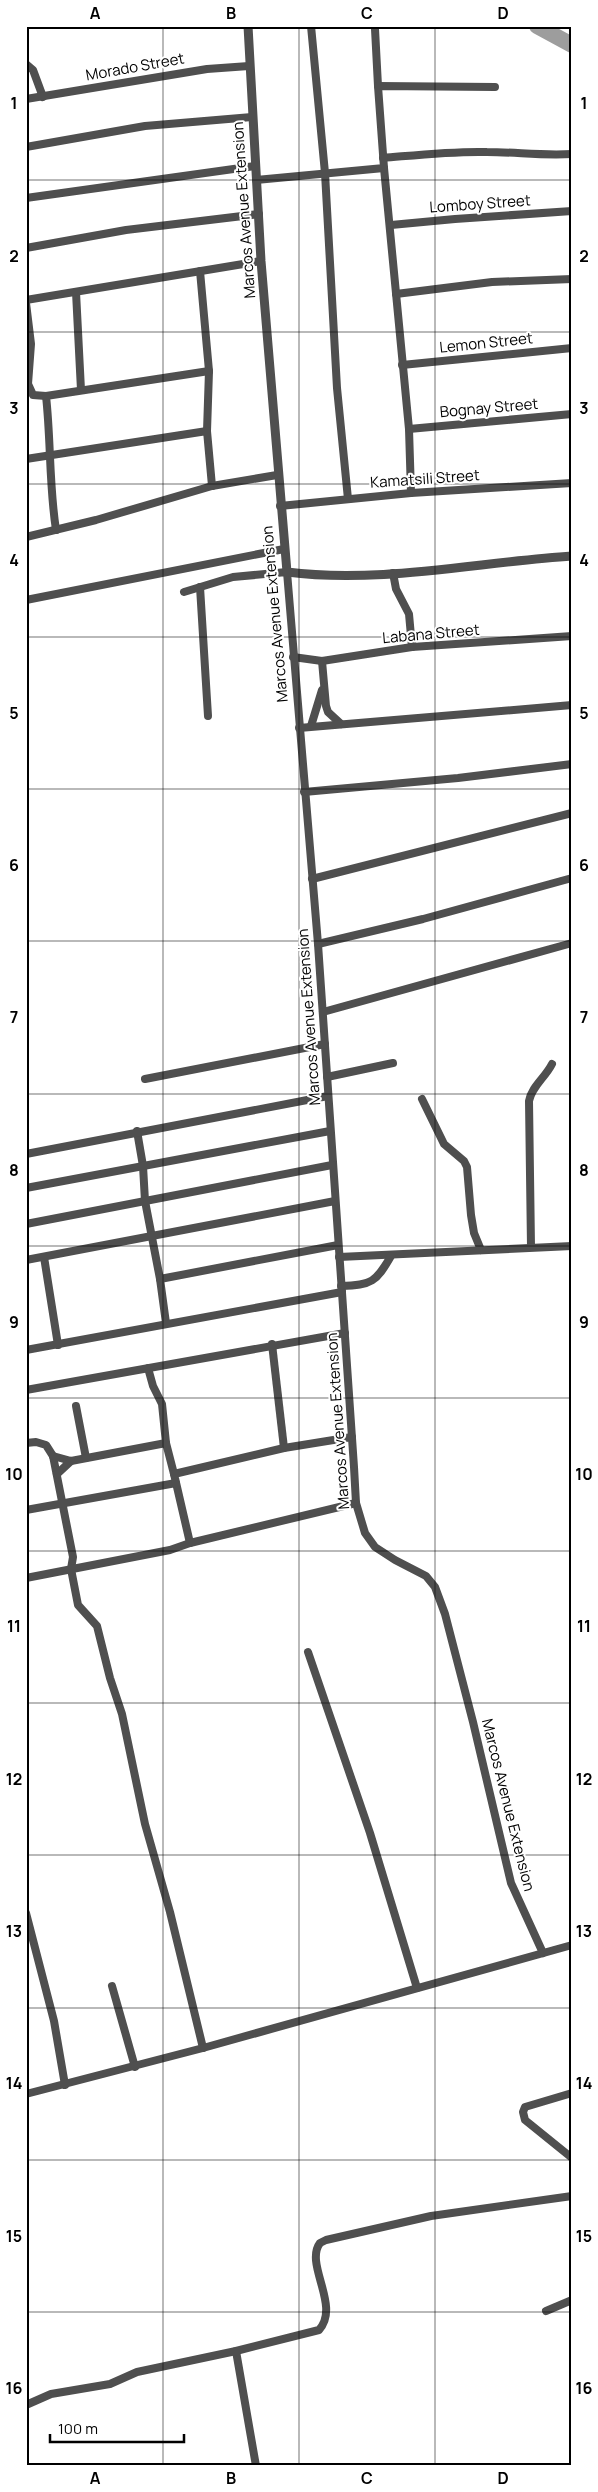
<svg xmlns="http://www.w3.org/2000/svg" width="598" height="2492" font-family="Manrope,sans-serif">
<style>
.lines{fill:none;stroke-linecap:round;stroke-linejoin:round}
.river{stroke:#9d9d9d;stroke-width:16}
.minor{stroke:#4f4f4f;stroke-width:8}
.tertiary{stroke:#4f4f4f;stroke-width:9}
.grid{fill:none;stroke:#000;stroke-width:1;stroke-opacity:0.55}
.labels{text-anchor:middle;stroke-width:4;stroke-linejoin:round;paint-order:stroke}
.street-label{font-size:15px;fill:#000;stroke:#fff}
.neatline{fill:none;stroke:#000;stroke-width:2}
.grid-label{font-size:16px;text-anchor:middle;font-weight:bold;fill:#000}
</style>
<rect width="100%" height="100%" fill="#fff"/>
<g class="lines">
<polyline class="river" points="537,26 572,45"/>
<g class="minor">
<polyline points="311,26 325,173 337,388 348,499"/>
<polyline points="375,29 378,86"/>
<polyline points="26,64 33,70 43,97"/>
<polyline points="26,99 207,69 249,66"/>
<polyline points="26,147 145,126 252,117"/>
<path d="M 383,158 C 418,155 452,151 487,152 C 516,152 543,156 572,154"/>
<polyline points="384,168 409,429 411,493"/>
<polyline points="256,180 384,168 378,86 495,87"/>
<polyline points="26,198 255,166"/>
<polyline points="391,225 455,219 572,211"/>
<polyline points="26,248 126,230 259,214"/>
<polyline points="200,271 209,371 207,431"/>
<polyline points="76,292 81,390"/>
<polyline points="396,294 492,282 572,279"/>
<polyline points="26,300 261,261"/>
<polyline points="26,303 31,344 28,384 33,395 46,396"/>
<polyline points="402,365 572,348"/>
<polyline points="409,429 572,414"/>
<polyline points="26,459 207,431 212,486"/>
<polyline points="280,506 411,493 572,483"/>
<path d="M 56,530 C 49,485 51,441 46,396 L 209,371"/>
<polyline points="26,537 96,520 212,486 277,475"/>
<polyline points="393,573 396,589 409,614 412,647"/>
<polyline points="200,587 208,716"/>
<polyline points="184,592 233,577 287,572 318,944 354,1467 356,1503 365,1533 375,1547 395,1560 426,1576 435,1587 445,1614 473,1722 511,1883 543,1953"/>
<polyline points="26,600 284,549"/>
<polyline points="293,657 322,661 412,647 572,636"/>
<polyline points="322,661 326,706 328,712 341,724"/>
<polyline points="311,726 322,690"/>
<polyline points="299,728 572,705"/>
<polyline points="304,792 458,778 572,764"/>
<polyline points="312,879 572,813"/>
<polyline points="318,944 423,919 572,878"/>
<polyline points="323,1012 572,943"/>
<polyline points="327,1077 393,1063"/>
<polyline points="145,1079 325,1044"/>
<polyline points="422,1099 444,1144 464,1161 467,1167 471,1215 474,1233 481,1250"/>
<polyline points="137,1131 143,1166 145,1201 160,1279 166,1323"/>
<polyline points="26,1154 328,1096"/>
<polyline points="26,1188 330,1131"/>
<polyline points="26,1224 332,1165"/>
<path d="M 531,1247 L 529,1101 C 532,1086 545,1078 552,1064"/>
<polyline points="44,1257 58,1345"/>
<polyline points="339,1257 572,1246"/>
<polyline points="26,1260 335,1201"/>
<polyline points="160,1279 338,1245"/>
<path d="M 341,1286 C 372,1285 376,1282 391,1256"/>
<polyline points="272,1344 284,1448"/>
<polyline points="26,1350 342,1292"/>
<polyline points="148,1368 153,1386 162,1404 166,1443"/>
<polyline points="26,1390 345,1333"/>
<polyline points="76,1406 86,1458"/>
<polyline points="26,1443 36,1442 46,1445 53,1456 73,1557 71,1569 78,1605 97,1626 110,1678 122,1714 145,1824 170,1912 203,2048"/>
<polyline points="53,1456 71,1461 166,1443 174,1474"/>
<polyline points="57,1474 71,1461"/>
<polyline points="26,1510 176,1483"/>
<polyline points="190,1543 174,1474 284,1448 352,1437"/>
<polyline points="26,1578 170,1550 190,1543 356,1503"/>
<polyline points="308,1652 370,1833 417,1988"/>
<polyline points="26,1913 54,2021 65,2085"/>
<polyline points="112,1986 135,2067"/>
<polyline points="572,2093 525,2107 523,2112 525,2120 572,2158"/>
<polyline points="26,2094 203,2048 572,1945"/>
<polyline points="546,2311 572,2300"/>
<polyline points="236,2351 256,2466"/>
<path d="M 26,2405 L 51,2394 L 110,2384 L 137,2372 L 236,2351 L 319,2330 C 341,2306 304,2264 320,2243 L 326,2240 L 431,2216 L 572,2196"/>
</g>
<path class="tertiary" d="M 248,26 L 261,261 L 287,572 C 380,584 478,562 572,556"/>
</g>
<path class="grid" d="M 163,26 L 163,2466M 299,26 L 299,2466M 435,26 L 435,2466M 26,180 L 572,180M 26,332 L 572,332M 26,484 L 572,484M 26,637 L 572,637M 26,789 L 572,789M 26,941 L 572,941M 26,1094 L 572,1094M 26,1246 L 572,1246M 26,1398 L 572,1398M 26,1551 L 572,1551M 26,1703 L 572,1703M 26,1855 L 572,1855M 26,2008 L 572,2008M 26,2160 L 572,2160M 26,2312 L 572,2312"/>
<g class="labels">
<g class="street-label">
<text transform="translate(135 67) rotate(-10)" y="5">Morado Street</text>
<text transform="translate(480 204) rotate(-4)" y="5">Lomboy Street</text>
<text transform="translate(244 210) rotate(-94)" y="5">Marcos Avenue Extension</text>
<text transform="translate(486 343) rotate(-6)" y="5">Lemon Street</text>
<text transform="translate(489 408) rotate(-5)" y="5">Bognay Street</text>
<text transform="translate(425 479) rotate(-4)" y="5">Kamatsili Street</text>
<text transform="translate(275 614) rotate(-95)" y="5">Marcos Avenue Extension</text>
<text transform="translate(431 634) rotate(-5)" y="5">Labana Street</text>
<text transform="translate(309 1017) rotate(-94)" y="5">Marcos Avenue Extension</text>
<text transform="translate(338 1421) rotate(-94)" y="5">Marcos Avenue Extension</text>
<text transform="translate(508 1805) rotate(76)" y="5">Marcos Avenue Extension</text>
</g>
</g>
<rect width="598" height="2492" fill="none" stroke="#ffffff" stroke-width="55"/>
<path d="M50 2434v8h134v-8" fill="none" stroke="#000000" stroke-width="2.5"/>
<text x="58" y="2434" font-size="15" fill="#000000" stroke="#ffffff" stroke-width="4" paint-order="stroke">100 m</text>
<rect x="28" y="28" width="542" height="2436" class="neatline"/>
<g class="grid-label">
<text x="95" y="19">A</text>
<text x="231" y="19">B</text>
<text x="367" y="19">C</text>
<text x="503" y="19">D</text>
<text x="14" y="109">1</text>
<text x="584" y="109">1</text>
<text x="14" y="262">2</text>
<text x="584" y="262">2</text>
<text x="14" y="414">3</text>
<text x="584" y="414">3</text>
<text x="14" y="566">4</text>
<text x="584" y="566">4</text>
<text x="14" y="719">5</text>
<text x="584" y="719">5</text>
<text x="14" y="871">6</text>
<text x="584" y="871">6</text>
<text x="14" y="1023">7</text>
<text x="584" y="1023">7</text>
<text x="14" y="1176">8</text>
<text x="584" y="1176">8</text>
<text x="14" y="1328">9</text>
<text x="584" y="1328">9</text>
<text x="14" y="1480">10</text>
<text x="584" y="1480">10</text>
<text x="14" y="1632">11</text>
<text x="584" y="1632">11</text>
<text x="14" y="1785">12</text>
<text x="584" y="1785">12</text>
<text x="14" y="1937">13</text>
<text x="584" y="1937">13</text>
<text x="14" y="2089">14</text>
<text x="584" y="2089">14</text>
<text x="14" y="2242">15</text>
<text x="584" y="2242">15</text>
<text x="14" y="2394">16</text>
<text x="584" y="2394">16</text>
<text x="95" y="2484">A</text>
<text x="231" y="2484">B</text>
<text x="367" y="2484">C</text>
<text x="503" y="2484">D</text>
</g>
</svg>
